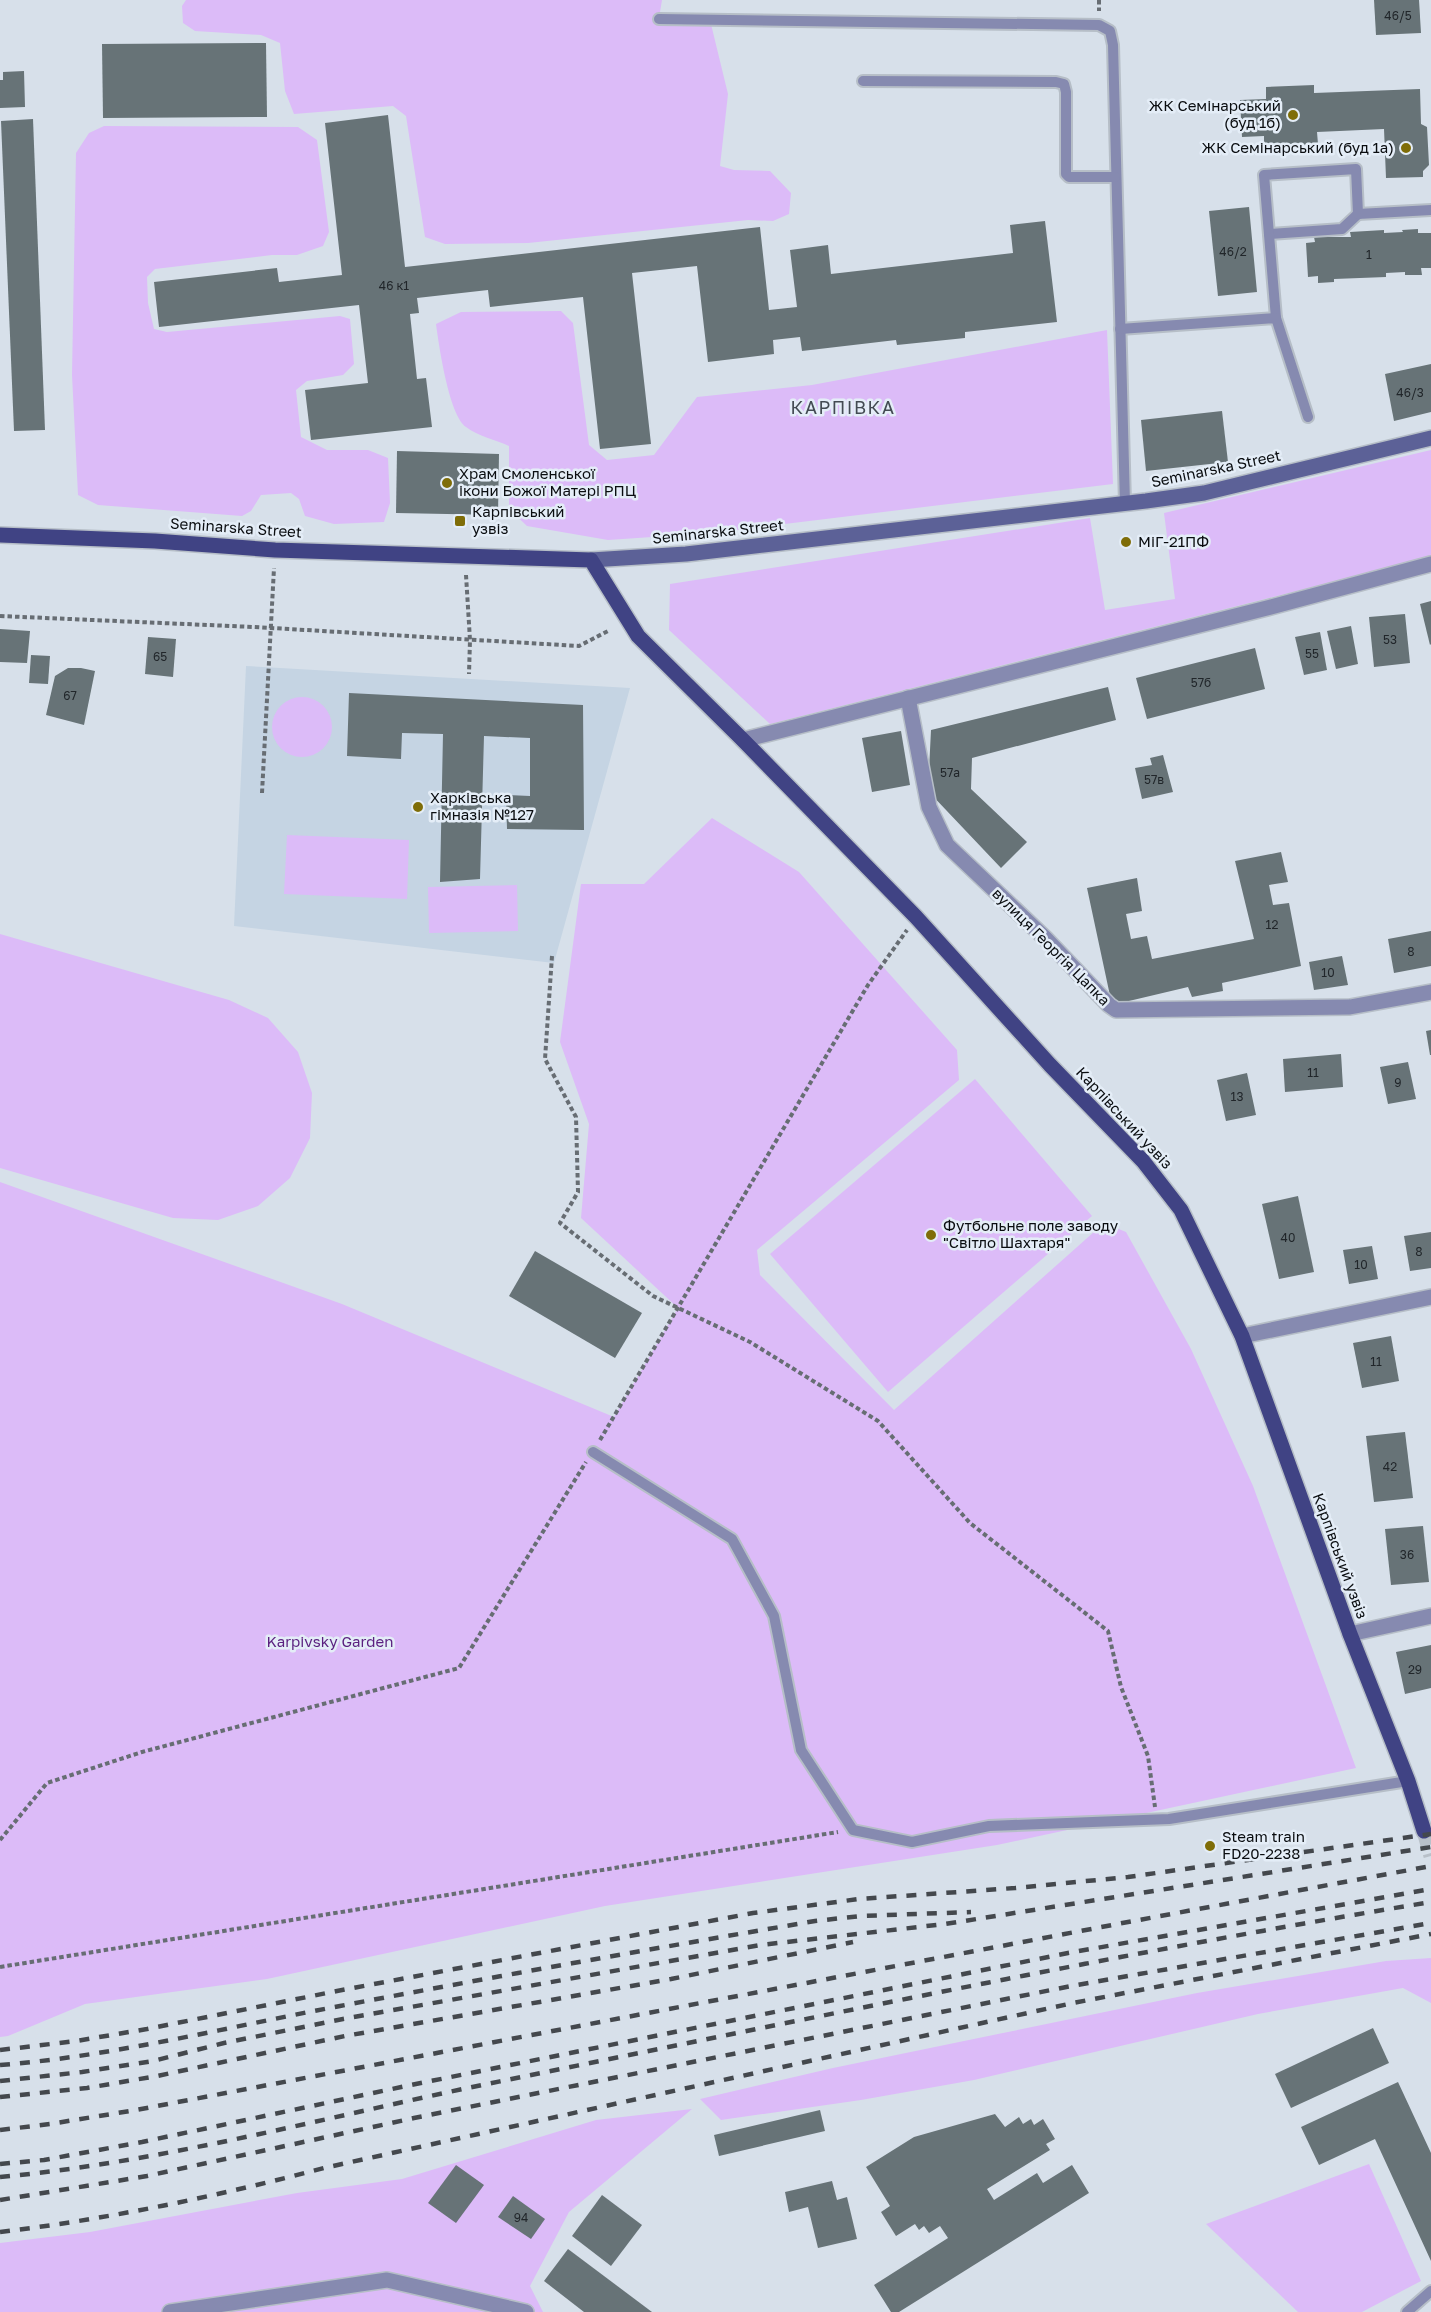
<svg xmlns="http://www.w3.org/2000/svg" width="1431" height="2312" font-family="'Golos Text',sans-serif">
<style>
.built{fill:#c5d4e3}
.green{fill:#dcbbf8}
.building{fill:#677377}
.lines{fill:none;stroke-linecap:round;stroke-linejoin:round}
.primary-tunnel{stroke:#b8c0c9;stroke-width:15;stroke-dasharray:15 8;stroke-linecap:butt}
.lane-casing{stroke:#b6bec7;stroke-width:14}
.street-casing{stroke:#b6bec7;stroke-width:18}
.secondary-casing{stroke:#b6bec7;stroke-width:18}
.primary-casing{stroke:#b6bec7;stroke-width:18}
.path{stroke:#676d73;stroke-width:4;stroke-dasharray:4.5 3;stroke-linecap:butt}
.lane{stroke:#868ab0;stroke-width:10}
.street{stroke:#868ab0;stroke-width:15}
.secondary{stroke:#5c6197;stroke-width:15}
.primary{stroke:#404384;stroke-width:15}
.rail{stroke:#44484d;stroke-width:4.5;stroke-dasharray:10 10;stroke-linecap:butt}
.poi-dot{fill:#7f6d08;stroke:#e4edf7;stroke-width:2}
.labels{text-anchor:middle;stroke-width:5;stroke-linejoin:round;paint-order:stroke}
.number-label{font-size:12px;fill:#21262a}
.poi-label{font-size:15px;fill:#0a0d10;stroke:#e4edf7;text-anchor:start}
.street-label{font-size:15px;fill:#0a0d10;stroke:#e4edf7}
.park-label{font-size:15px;fill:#5a1f7f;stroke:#e4edf7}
.quarter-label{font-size:18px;letter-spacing:1.5px;fill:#434b53;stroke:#e4edf7}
</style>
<rect width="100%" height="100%" fill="#d7e0ea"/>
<polygon class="built" points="246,666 630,688 554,963 234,926"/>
<g class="green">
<polygon points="186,0 662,0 659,18 710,20 728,94 720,166 734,170 770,171 791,193 789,214 773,221 748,220 528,243 445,244 425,237 406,116 393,106 294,114 285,91 280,43 261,35 195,31 183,23 182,6"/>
<polygon points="104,126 298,127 317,140 329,232 323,246 297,255 272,255 155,269 147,277 148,303 154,329 167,332 340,316 350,319 354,364 343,375 307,381 296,390 301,437 327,450 368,450 388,458 390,503 384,522 334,524 305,516 299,499 291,493 261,495 251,511 242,516 98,505 78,495 72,375 76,153 89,133"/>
<path d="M 561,311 L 573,323 L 589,445 L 607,460 L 654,455 L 697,397 L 812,385 L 1107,330 L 1113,484 L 711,533 L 608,540 L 527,526 L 509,509 L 509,446 C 496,440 478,436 466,427 C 449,415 439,346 436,324 L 461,312 Z"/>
<polygon points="1431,450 1431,557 770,724 669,630 670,584 1090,518 1105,610 1175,599 1164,513"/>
<circle cx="302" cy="727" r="30"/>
<polygon points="712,818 799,872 957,1050 959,1080 757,1250 760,1275 894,1410 1104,1223 1126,1232 1191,1349 1253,1486 1356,1768 997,1845 605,1906 267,1979 85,2004 8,2036 0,2037 0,1182 342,1304 614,1417 678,1308 581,1218 589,1124 560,1042 581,884 644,884"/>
<polygon points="287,835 409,840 407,899 284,894"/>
<polygon points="517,885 518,931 429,933 428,887"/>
<polygon points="0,934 229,1000 268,1018 298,1052 312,1093 310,1138 290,1178 258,1206 218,1220 173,1218 0,1168"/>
<polygon points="975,1079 1092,1216 888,1392 770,1254"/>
<polygon points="1431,1958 1431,2003 1403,1988 1258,2014 974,2080 861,2100 721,2120 700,2099 833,2068 1197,1993 1386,1961"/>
<polygon points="692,2109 569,2212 530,2286 543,2312 0,2312 0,2243 90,2232 297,2193 402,2179 596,2120"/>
<polygon points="1369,2164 1421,2281 1362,2312 1298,2312 1206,2224"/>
</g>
<g class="building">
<polygon points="1374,0 1419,0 1421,33 1376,35"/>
<polygon points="266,43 267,117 103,118 102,44"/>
<polygon points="24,71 25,107 0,108 0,80 3,80 3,72"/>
<polygon points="1314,85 1314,93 1420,89 1421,124 1427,127 1429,165 1423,171 1423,177 1386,178 1384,129 1317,132 1318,144 1264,146 1264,136 1242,137 1240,100 1266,99 1266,87"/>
<polygon points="388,115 405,267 760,227 769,310 797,307 790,250 828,245 831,274 1013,253 1010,225 1045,221 1057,322 965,332 965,338 897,345 896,340 802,351 800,337 773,340 774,354 708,362 697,266 632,273 651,444 600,449 583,297 490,307 488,290 417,298 419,313 410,314 417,379 426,378 432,427 311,440 305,390 368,383 359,305 159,327 154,282 277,268 279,282 342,275 325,123"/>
<polygon points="33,119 45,430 14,431 1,121"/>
<polygon points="1249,207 1257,292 1218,296 1209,211"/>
<polygon points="1418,229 1418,233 1431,233 1431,268 1421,268 1422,275 1405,275 1405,272 1386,273 1386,277 1334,279 1334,282 1318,283 1318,276 1308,277 1306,243 1315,242 1314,237 1351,237 1350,232 1384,230 1384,233 1403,232 1402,230"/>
<polygon points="1431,364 1431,412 1394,421 1385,374"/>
<polygon points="1222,411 1228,462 1146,471 1141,420"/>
<polygon points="397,451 499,454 498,515 396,513"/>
<polygon points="1431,601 1431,644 1430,645 1420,604"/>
<polygon points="1405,614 1410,663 1374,667 1369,617"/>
<polygon points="1351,626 1358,664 1336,669 1327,631"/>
<polygon points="0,629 30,631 27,663 0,662"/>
<polygon points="1320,632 1327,670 1304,675 1295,637"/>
<polygon points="148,637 176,639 173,677 145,674"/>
<polygon points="1255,648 1265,689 1147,719 1136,678"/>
<polygon points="31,655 50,656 48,684 29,683"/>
<polygon points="68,668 81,668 95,671 84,725 46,715 55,676"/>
<polygon points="1108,687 1116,720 972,758 971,789 1027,842 1001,868 928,791 931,730"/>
<polygon points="349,693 583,705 584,830 507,829 506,795 530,796 530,738 484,736 480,879 440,882 443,734 402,733 401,759 347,756"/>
<polygon points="901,731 910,785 872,792 862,738"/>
<polygon points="1163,755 1173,792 1142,799 1135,768 1152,765 1150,758"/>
<polygon points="1281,852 1288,882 1269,885 1273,905 1289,903 1301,966 1222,983 1223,991 1192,997 1188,987 1112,1005 1087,888 1137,878 1142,911 1126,914 1131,939 1147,936 1152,959 1254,939 1235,861"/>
<polygon points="1431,931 1431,966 1394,973 1388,939"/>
<polygon points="1342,956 1348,985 1314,990 1309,962"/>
<polygon points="1431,1030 1431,1055 1430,1055 1426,1031"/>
<polygon points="1341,1054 1343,1087 1285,1092 1283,1059"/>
<polygon points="1408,1062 1416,1099 1388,1104 1380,1067"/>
<polygon points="1247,1073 1256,1115 1226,1121 1217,1080"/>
<polygon points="1298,1196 1314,1272 1279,1279 1262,1204"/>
<polygon points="1431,1232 1431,1268 1410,1271 1404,1236"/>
<polygon points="1372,1246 1378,1279 1349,1284 1343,1250"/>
<polygon points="535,1251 642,1313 615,1358 509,1296"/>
<polygon points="1391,1336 1399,1381 1362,1388 1353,1343"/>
<polygon points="1405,1432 1413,1498 1374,1502 1366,1436"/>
<polygon points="1423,1526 1429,1582 1391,1585 1385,1529"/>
<polygon points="1431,1645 1431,1688 1405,1694 1396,1652"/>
<polygon points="1373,2028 1389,2063 1291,2108 1275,2074"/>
<polygon points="1398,2082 1431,2153 1431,2261 1375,2139 1319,2165 1301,2127"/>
<polygon points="820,2110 825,2131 719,2156 714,2135"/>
<polygon points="995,2114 1005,2127 1019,2117 1023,2124 1031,2119 1034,2125 1043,2119 1055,2139 1046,2144 1050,2150 987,2189 994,2200 1037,2173 1043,2183 1072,2165 1089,2193 899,2312 891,2312 874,2285 948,2238 940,2226 929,2233 924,2226 919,2230 915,2224 896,2236 881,2212 890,2206 866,2167 914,2137"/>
<polygon points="456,2165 484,2185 456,2223 428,2203"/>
<polygon points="832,2181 837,2200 847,2197 857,2239 818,2248 808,2207 789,2212 785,2192"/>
<polygon points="602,2195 642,2225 611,2266 572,2236"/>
<polygon points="513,2196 545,2219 531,2239 498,2217"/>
<polygon points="568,2249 652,2312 584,2312 544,2281"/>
</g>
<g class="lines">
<polyline class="primary-tunnel" points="1424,1831 1431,1856"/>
<defs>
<g id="lane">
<polyline points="659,19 1099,25 1110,31 1113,45 1125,504"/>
<polyline points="863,81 1056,82 1064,84 1066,92 1066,174 1069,177 1115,177"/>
<polyline points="1269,234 1342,229 1358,214"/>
<polyline points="1276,318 1264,175 1356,169 1358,214 1431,210"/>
<polyline points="1120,329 1276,318 1308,417"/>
<polyline points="593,1452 732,1539 774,1616 801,1750 853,1830 912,1842 989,1826 1169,1819 1408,1781"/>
<polyline points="1407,2312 1431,2291"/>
</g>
<g id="street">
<polyline points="908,698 929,807 947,845 1045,938 1109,1005 1116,1010 1350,1007 1431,992"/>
<polyline points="743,740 1267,608 1431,564"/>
<polyline points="1242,1336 1431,1297"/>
<polyline points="1350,1634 1431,1616"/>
<polyline points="170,2312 387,2280 526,2312"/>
</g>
<polyline id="secondary" points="591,560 686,554 1146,501 1204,493 1431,438"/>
<polyline id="primary" points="0,535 155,541 275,550 591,560 638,636 743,740 916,917 1050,1065 1143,1161 1181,1210 1242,1336 1350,1634 1408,1781 1424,1831"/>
</defs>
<use href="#lane" class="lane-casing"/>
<use href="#street" class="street-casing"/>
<use href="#secondary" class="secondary-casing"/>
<use href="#primary" class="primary-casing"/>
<g class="path">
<polyline points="1099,0 1099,11"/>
<polyline points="466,575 470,640 469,674"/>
<polyline points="0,616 254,627 579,646 608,631"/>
<polyline points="262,793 274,568"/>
<polyline points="552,956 545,1059 576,1117 578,1192 560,1223 653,1296 750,1342 878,1421 970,1523 1108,1631 1121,1687 1148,1756 1155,1807"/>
<polyline points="600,1440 868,985 907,930"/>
<polyline points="0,1840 47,1783 142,1752 459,1668 586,1462"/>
<polyline points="0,1967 838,1832"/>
</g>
<use href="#lane" class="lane"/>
<use href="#street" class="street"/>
<use href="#secondary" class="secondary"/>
<use href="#primary" class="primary"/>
<g class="rail">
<polyline points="0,2050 76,2041 147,2029 337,1991 753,1913 859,1899 1015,1888 1128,1877 1431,1834"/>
<path d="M 0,2065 C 115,2056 227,2027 340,2006 C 498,1976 656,1948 815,1921 L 861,1916 L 971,1912"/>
<polyline points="0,2081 82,2072 153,2061 224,2043 343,2019 760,1945 945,1924 1431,1847"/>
<polyline points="0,2097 87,2088 157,2076 345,2036 671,1979 853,1942"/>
<polyline points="0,2130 50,2124 136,2110 1128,1922 1431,1866"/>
<polyline points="0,2164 44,2160 142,2142 406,2086 1068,1953 1431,1889"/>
<path d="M 0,2177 C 163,2162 322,2118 482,2085 C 798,2021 1113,1954 1431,1902"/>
<polyline points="0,2200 147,2176 414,2118 1071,1986 1431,1923"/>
<path d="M 0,2232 C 109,2219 218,2196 324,2168 L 1073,2003 L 1431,1934"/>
</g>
</g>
<g class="poi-dot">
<circle cx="1293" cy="115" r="6"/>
<circle cx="1406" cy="148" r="6"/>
<circle cx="447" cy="483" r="6"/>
<rect x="454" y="515" width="12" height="12" rx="3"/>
<circle cx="1126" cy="542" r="6"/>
<circle cx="418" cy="807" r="6"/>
<circle cx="931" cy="1235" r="6"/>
<circle cx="1210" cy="1846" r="6"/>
</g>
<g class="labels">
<g class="number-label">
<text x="1398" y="20">46/5</text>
<text x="1233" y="256">46/2</text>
<text x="1369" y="259">1</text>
<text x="394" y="290">46 к1</text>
<text x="1410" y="397">46/3</text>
<text x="1390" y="644">53</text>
<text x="1312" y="658">55</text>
<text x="160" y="661">65</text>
<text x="1201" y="687">57б</text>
<text x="70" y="700">67</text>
<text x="950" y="777">57а</text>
<text x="1154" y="784">57в</text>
<text x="1272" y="929">12</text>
<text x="1411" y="956">8</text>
<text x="1328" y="977">10</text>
<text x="1313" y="1077">11</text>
<text x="1398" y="1087">9</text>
<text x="1237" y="1101">13</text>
<text x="1288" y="1242">40</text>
<text x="1419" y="1256">8</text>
<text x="1361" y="1269">10</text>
<text x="1376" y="1366">11</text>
<text x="1390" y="1471">42</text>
<text x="1407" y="1559">36</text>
<text x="1415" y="1674">29</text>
<text x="521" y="2222">94</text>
</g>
<g class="poi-label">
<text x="1281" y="111" text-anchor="end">ЖК Семінарський<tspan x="1281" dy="17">(буд 1б)</tspan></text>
<text x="1394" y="153" text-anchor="end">ЖК Семінарський (буд 1а)</text>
<text x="459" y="479">Храм Смоленської<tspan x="459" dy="17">ікони Божої Матері РПЦ</tspan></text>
<text x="472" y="517">Карпівський<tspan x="472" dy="17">узвіз</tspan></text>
<text x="1138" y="547">МіГ-21ПФ</text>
<text x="430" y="803">Харківська<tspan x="430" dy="17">гімназія №127</tspan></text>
<text x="943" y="1231">Футбольне поле заводу<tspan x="943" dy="17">"Світло Шахтаря"</tspan></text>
<text x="1222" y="1842">Steam train<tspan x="1222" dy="17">FD20-2238</tspan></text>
</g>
<g class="street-label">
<text transform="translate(1216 469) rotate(-12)" y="5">Seminarska Street</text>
<text transform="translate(236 528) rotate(4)" y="5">Seminarska Street</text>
<text transform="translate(718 532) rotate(-6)" y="5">Seminarska Street</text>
<text transform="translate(1051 947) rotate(45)" y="5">вулиця Георгія Цапка</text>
<text transform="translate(1124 1118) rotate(47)" y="5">Карпівський узвіз</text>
<text transform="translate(1340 1556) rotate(70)" y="5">Карпівський узвіз</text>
</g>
<g class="park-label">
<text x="330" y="1647">Karpivsky Garden</text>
</g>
<g class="quarter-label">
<text x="843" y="414">КАРПІВКА</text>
</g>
</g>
</svg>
